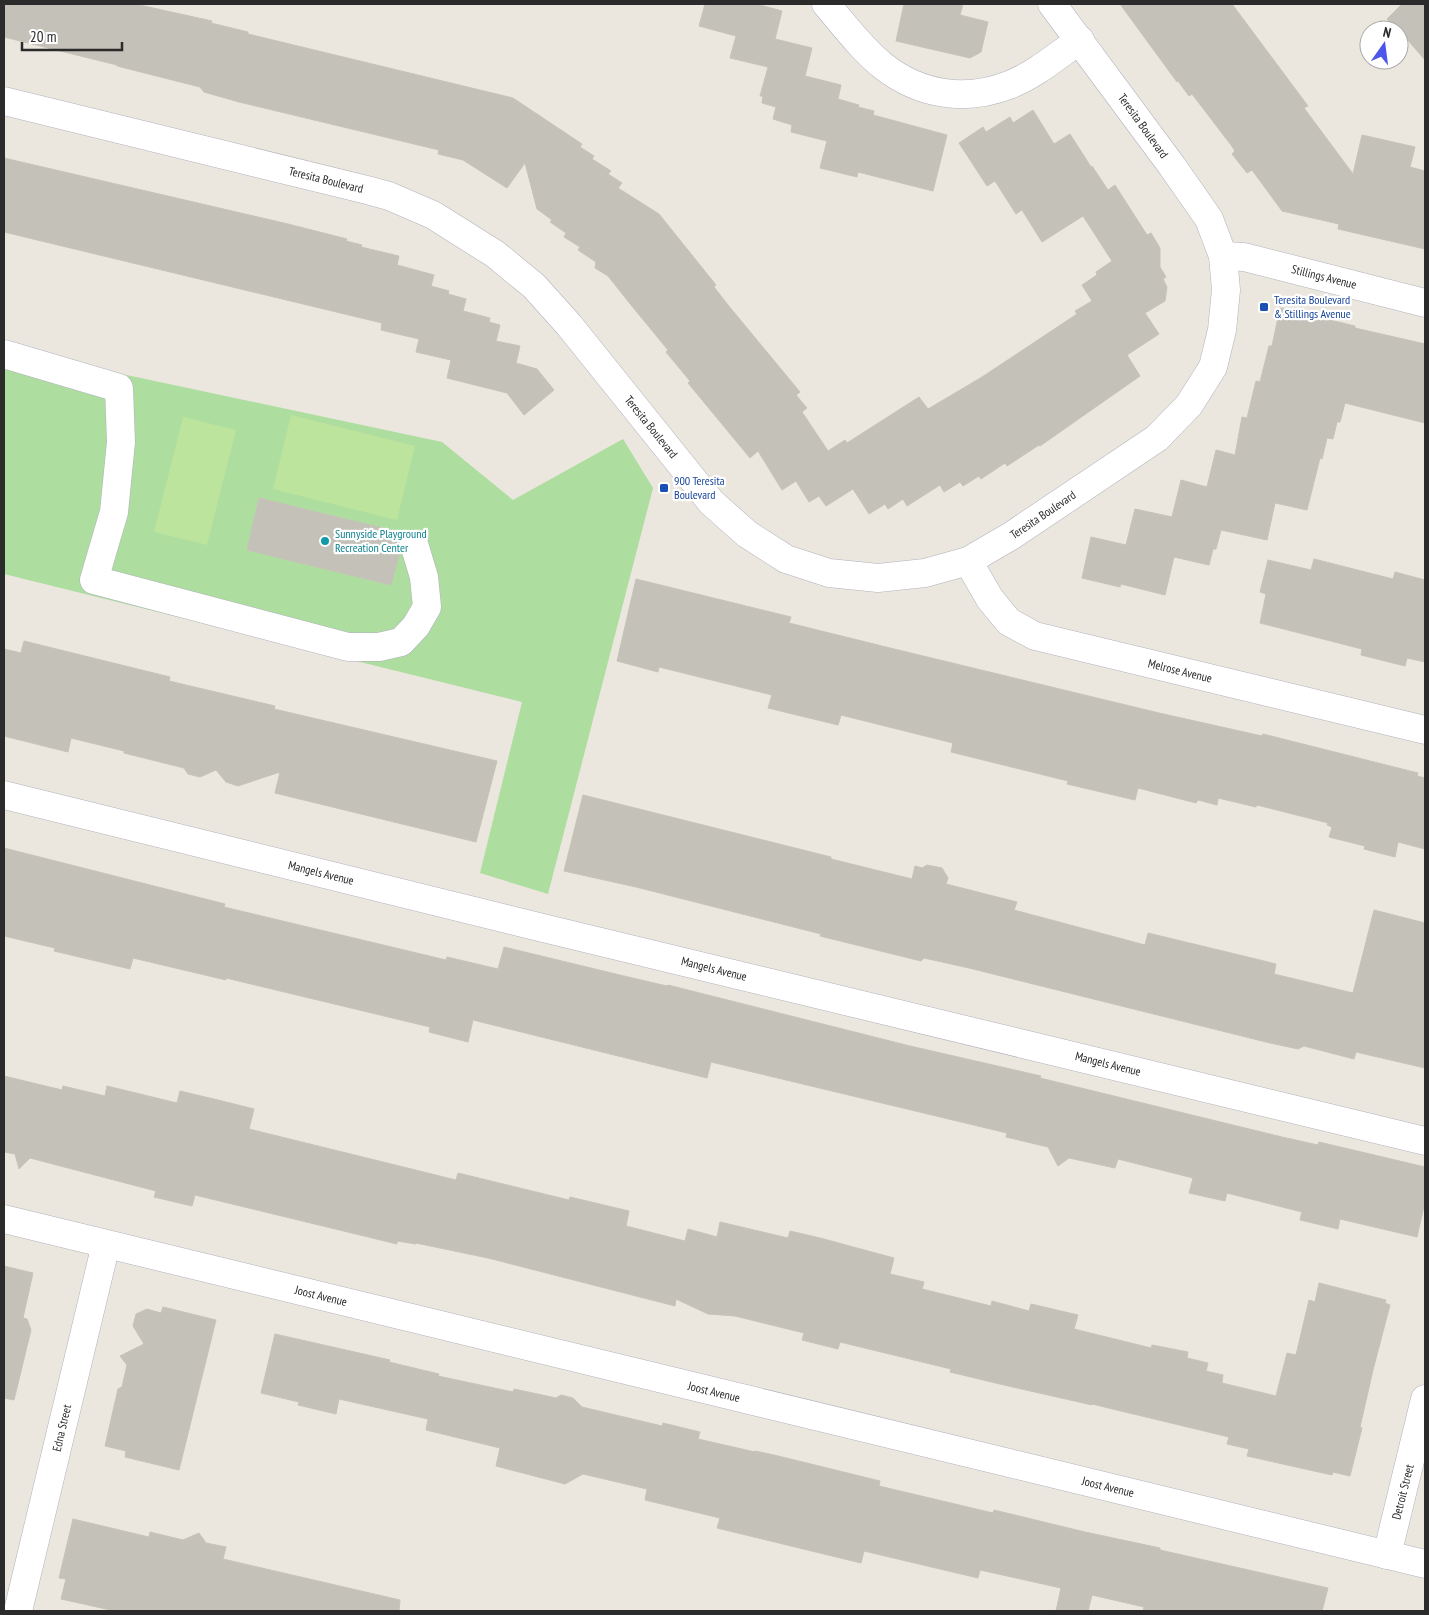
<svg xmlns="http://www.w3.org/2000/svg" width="1429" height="1615" font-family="'PT Sans Narrow',sans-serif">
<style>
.green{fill:#addd9f}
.pitch{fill:#bde49c}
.building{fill:#c4c1b9;stroke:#c7c3b8}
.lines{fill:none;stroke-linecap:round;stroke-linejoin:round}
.minor-casing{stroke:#b1b2bd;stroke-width:29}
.minor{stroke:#fff;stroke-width:28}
.transit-dot{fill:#1a4fb4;stroke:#fff;stroke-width:2}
.culture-dot{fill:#0f9aa8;stroke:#fff;stroke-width:2}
.labels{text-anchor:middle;stroke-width:4.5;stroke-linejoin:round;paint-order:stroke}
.street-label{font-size:12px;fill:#2b2b2b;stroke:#fff}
.transit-label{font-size:12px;fill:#164399;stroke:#fff;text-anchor:start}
.culture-label{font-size:12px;fill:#0d838f;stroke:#fff;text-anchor:start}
</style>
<rect width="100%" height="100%" fill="#ebe7de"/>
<polygon class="green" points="4,349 442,442 513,500 623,439 653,488 548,894 480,873 522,702 4,574"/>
<g class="pitch">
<polygon points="291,415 415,446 397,520 273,489"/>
<polygon points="183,417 236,430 207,545 154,532"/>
</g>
<g class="building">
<polygon points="4,4 135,4 212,21 211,23 248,32 248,34 513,98 582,144 580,147 594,156 592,159 611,171 608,174 622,183 618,188 659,214 716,285 714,287 728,305 800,392 796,395 807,408 802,412 828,451 845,440 847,443 919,397 928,409 982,377 1077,314 1075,311 1092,301 1082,285 1097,275 1096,272 1112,261 1083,216 1042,242 1022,210 1016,214 995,181 987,186 959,143 983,127 986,132 1010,117 1013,123 1033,110 1054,144 1070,134 1091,167 1092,166 1108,190 1115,185 1147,235 1151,233 1160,248 1160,267 1166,277 1163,279 1167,287 1165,301 1145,313 1159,334 1127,355 1140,376 1040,446 1039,445 1007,466 1005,463 981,479 979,476 963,486 960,482 944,492 940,485 907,506 903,499 888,509 885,504 869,514 853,489 826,506 819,496 809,502 796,481 782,490 758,451 750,458 688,383 690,381 666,352 668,350 631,305 608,276 595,268 596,262 578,250 580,247 564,237 566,233 550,222 552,220 537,209 525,163 507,188 463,160 438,154 439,150 239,102 204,92 200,87 117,66 117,65 4,37"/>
<polygon points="705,4 756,4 782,11 775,39 812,48 805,76 841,85 838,99 859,105 858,107 874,111 873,115 947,135 933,191 858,172 857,177 820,168 827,141 791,132 792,125 773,119 776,107 762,103 763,96 760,96 768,67 730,58 736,36 699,26"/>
<polygon points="904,4 963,4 960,15 988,22 981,52 970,58 896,41"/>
<polygon points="1120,4 1232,4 1308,106 1304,108 1353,174 1362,135 1415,147 1410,167 1425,171 1425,249 1338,229 1339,224 1282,211 1252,170 1247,173 1232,154 1235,151 1231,145 1192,94 1189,96 1178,81 1177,82"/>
<polygon points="1402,4 1425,4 1425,60 1399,30 1387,19"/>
<polygon points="4,158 288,224 347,239 346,241 362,245 361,247 399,256 397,265 434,275 431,286 449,291 448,294 466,299 463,311 490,318 489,322 500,325 496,341 520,346 516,363 537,369 554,390 524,415 507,393 447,378 451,360 416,352 419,339 381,330 382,323 4,232"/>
<polygon points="1280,308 1355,326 1355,328 1425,344 1425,423 1345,403 1340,422 1337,422 1333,439 1327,438 1322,459 1320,458 1307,510 1275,503 1267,540 1221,530 1216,549 1213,549 1209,565 1174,557 1165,595 1121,584 1120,587 1082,578 1091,537 1126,545 1135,509 1172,517 1181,480 1207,487 1216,450 1235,455 1242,417 1247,418 1256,381 1260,382 1269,346 1272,346"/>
<polygon points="259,498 403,533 399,541 400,551 391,585 247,550"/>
<polygon points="1314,559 1393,579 1395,572 1425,580 1425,662 1407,658 1405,666 1361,655 1362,649 1260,623 1266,594 1260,592 1268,560 1311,570"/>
<polygon points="636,579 791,617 789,623 886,647 1159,713 1262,736 1263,734 1418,773 1417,776 1425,778 1425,849 1398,842 1395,857 1364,849 1365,846 1329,837 1332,827 1327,825 1328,823 1257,805 1256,807 1218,798 1217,805 1198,800 1196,803 1138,788 1135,800 1067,784 1068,781 951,752 953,743 841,715 838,725 768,708 772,695 659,667 658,672 617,661"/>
<polygon points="24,641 170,677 169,681 275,706 274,709 497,761 476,842 275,793 280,772 238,786 226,782 216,770 200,777 188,774 184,768 124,753 124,751 71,738 68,752 4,736 4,649 21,653"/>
<polygon points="583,795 831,857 831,859 912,879 915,866 922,868 927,865 942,868 948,878 946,884 1017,902 1014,910 1145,945 1148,933 1260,960 1276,964 1274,974 1353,993 1374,910 1425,923 1425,1068 1356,1052 1354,1059 1304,1046 1298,1049 1270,1043 969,968 924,958 921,961 820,936 821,934 636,887 564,871"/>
<polygon points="4,848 225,904 224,907 446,960 447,957 498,969 504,947 624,976 667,986 668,985 910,1046 1041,1076 1040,1078 1282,1137 1318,1145 1319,1142 1425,1167 1425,1202 1417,1237 1340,1219 1338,1229 1300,1220 1302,1212 1227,1193 1225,1201 1189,1193 1193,1178 1118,1159 1115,1168 1069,1158 1058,1166 1048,1147 1006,1137 1007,1133 711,1062 707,1078 473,1020 468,1042 429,1032 430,1027 226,978 226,980 133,958 130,969 54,951 55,948 4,936"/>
<polygon points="4,1076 62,1090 63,1086 105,1096 107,1086 177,1103 180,1091 218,1100 254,1109 249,1129 456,1180 458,1173 569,1200 570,1197 629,1211 626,1226 685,1241 688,1229 717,1237 720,1222 788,1238 790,1231 820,1238 894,1258 890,1274 924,1282 922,1289 991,1306 992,1301 1029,1311 1031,1304 1078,1315 1074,1329 1151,1348 1152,1345 1188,1352 1187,1358 1208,1363 1206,1371 1223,1375 1222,1383 1276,1396 1287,1353 1296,1355 1309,1300 1315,1302 1319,1283 1386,1300 1385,1303 1390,1305 1373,1370 1360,1427 1362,1428 1350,1476 1333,1472 1332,1475 1247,1456 1249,1449 1227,1444 1229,1437 1092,1404 1092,1405 1004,1385 950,1372 951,1369 840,1342 838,1349 802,1340 804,1333 735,1316 708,1314 676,1299 675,1306 488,1258 416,1243 416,1244 397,1241 397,1244 195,1195 192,1206 154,1197 156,1191 30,1158 19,1169 15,1154 4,1152"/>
<polygon points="4,1266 33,1273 23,1318 27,1319 31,1330 14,1400 4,1398"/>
<polygon points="163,1307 216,1320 179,1470 125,1457 126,1451 105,1446 118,1389 122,1387 127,1365 120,1356 144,1344 133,1326 136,1314 147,1309 161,1313"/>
<polygon points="275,1334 390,1360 389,1362 439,1374 438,1376 513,1392 514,1389 556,1398 561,1395 573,1398 582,1407 662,1426 663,1423 700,1432 698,1439 755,1452 755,1451 774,1455 880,1481 879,1486 993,1513 994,1510 1085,1532 1160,1548 1160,1550 1328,1588 1322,1611 1143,1611 1144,1607 1092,1595 1088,1611 1056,1611 1061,1588 980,1570 978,1578 864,1551 861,1563 717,1528 720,1518 645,1500 647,1489 583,1474 565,1484 496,1466 500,1448 426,1430 428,1419 339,1399 336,1414 298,1405 299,1402 261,1393"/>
<polygon points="73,1519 149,1537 150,1532 183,1540 199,1533 206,1543 226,1547 223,1559 400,1600 399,1611 115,1611 61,1599 66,1579 59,1578"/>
</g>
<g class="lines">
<defs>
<g id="minor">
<path d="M 826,4 C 844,25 861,48 883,66 C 920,95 965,102 1009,85 C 1035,75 1058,55 1080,40"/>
<polyline points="4,101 367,190 389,196 433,215 495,254 534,286 569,325 711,502 747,534 786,559 829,573 878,578 925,573 968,561 1011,536 1157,438 1189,405 1213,367 1222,330 1226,290 1223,256 1209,219 1172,166 1052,4"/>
<polyline points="1223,256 1244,257 1425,303"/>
<polyline points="4,354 119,388 121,442 114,512 94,580 348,647 379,647 401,642 416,626 427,607 424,577 414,544"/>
<polyline points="968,561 990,599 1009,622 1035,636 1425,730"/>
<polyline points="4,795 543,928 1425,1141"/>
<polyline points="4,1219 1425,1564"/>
<polyline points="1387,1555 1425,1399"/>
<polyline points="18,1611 106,1244"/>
</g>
</defs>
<use href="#minor" class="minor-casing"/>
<use href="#minor" class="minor"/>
</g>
<g class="transit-dot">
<rect x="1259" y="302" width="10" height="10" rx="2.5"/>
<rect x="659" y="483" width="10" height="10" rx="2.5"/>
</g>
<circle class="culture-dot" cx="325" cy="541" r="5"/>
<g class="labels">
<g class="street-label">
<text transform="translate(1143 126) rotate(54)" y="4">Teresita Boulevard</text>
<text transform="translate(326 180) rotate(14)" y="4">Teresita Boulevard</text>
<text transform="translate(1324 277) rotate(14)" y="4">Stillings Avenue</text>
<text transform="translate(651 427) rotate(51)" y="4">Teresita Boulevard</text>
<text transform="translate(1043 515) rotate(-34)" y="4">Teresita Boulevard</text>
<text transform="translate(1180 671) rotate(14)" y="4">Melrose Avenue</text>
<text transform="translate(321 873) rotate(14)" y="4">Mangels Avenue</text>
<text transform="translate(714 969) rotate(14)" y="4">Mangels Avenue</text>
<text transform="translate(1108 1064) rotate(14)" y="4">Mangels Avenue</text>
<text transform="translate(321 1296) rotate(14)" y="4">Joost Avenue</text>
<text transform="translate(714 1392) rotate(14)" y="4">Joost Avenue</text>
<text transform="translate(62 1428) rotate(-77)" y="4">Edna Street</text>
<text transform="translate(1108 1487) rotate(14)" y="4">Joost Avenue</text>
<text transform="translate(1403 1492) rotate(-76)" y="4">Detroit Street</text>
</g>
<g class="transit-label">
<text x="1274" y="304">Teresita Boulevard<tspan x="1274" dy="14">&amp; Stillings Avenue</tspan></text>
<text x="674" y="485">900 Teresita<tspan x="674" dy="14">Boulevard</tspan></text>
</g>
<g class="culture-label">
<text x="335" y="538">Sunnyside Playground<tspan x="335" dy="14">Recreation Center</tspan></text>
</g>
</g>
<rect width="1429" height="1615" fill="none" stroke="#2b2b2b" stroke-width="10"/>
<g transform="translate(1384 45) rotate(14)"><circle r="24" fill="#ffffff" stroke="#aaaaaa"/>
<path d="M0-4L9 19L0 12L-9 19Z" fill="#4c56eb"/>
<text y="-8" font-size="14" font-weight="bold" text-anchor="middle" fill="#2b2b2b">N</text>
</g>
<path d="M22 42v8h100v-8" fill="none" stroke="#2b2b2b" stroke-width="2.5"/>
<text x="30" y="42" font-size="15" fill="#2b2b2b" stroke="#ffffff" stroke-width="4" paint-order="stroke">20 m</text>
</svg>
